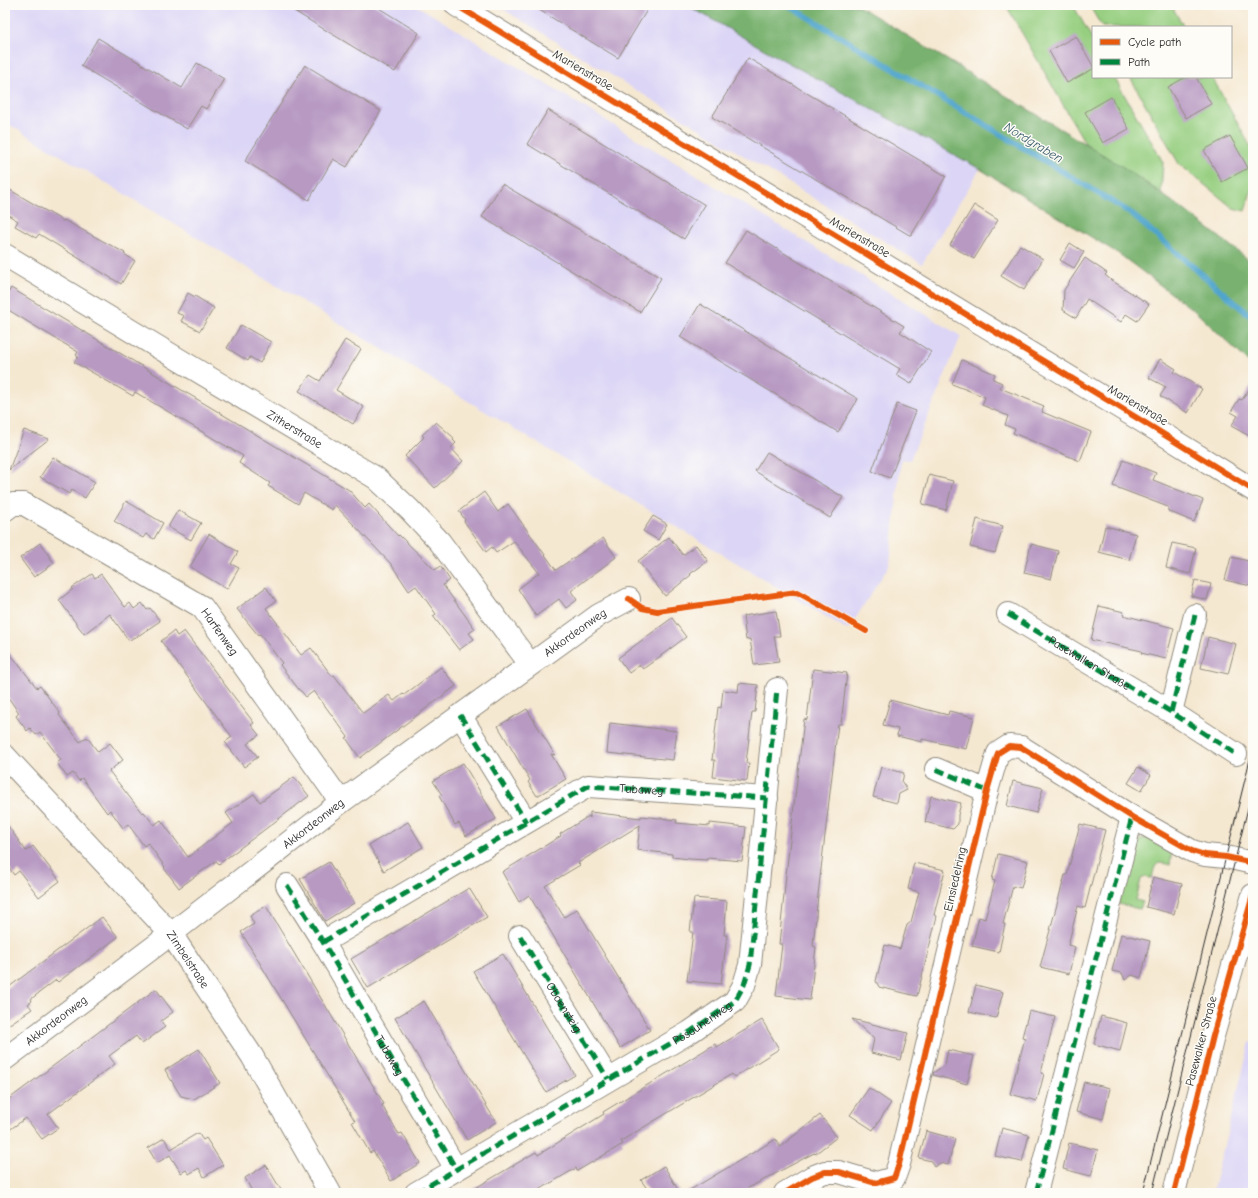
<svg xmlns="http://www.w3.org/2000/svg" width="1258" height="1198" font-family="'Comic Neue',sans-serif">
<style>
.built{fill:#dcd5f6}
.green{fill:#97cf81;stroke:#617d56}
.forest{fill:#79b26f;stroke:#526e4d}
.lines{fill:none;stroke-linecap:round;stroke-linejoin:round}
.stream{stroke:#50a5cc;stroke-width:6}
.building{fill:#b799c2}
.street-casing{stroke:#908a7e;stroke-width:24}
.secondary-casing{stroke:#908a7e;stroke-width:24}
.street{stroke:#fff;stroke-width:22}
.secondary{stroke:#fff;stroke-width:22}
.tram{stroke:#2b2b2b;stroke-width:1}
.quiet{stroke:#00873e;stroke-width:5;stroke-dasharray:10 5;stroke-linecap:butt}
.cycleway-casing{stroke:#fdfcf7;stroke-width:8}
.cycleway{stroke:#e8590c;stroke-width:6}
.labels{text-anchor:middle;stroke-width:3;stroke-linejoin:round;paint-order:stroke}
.street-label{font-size:12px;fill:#2b2b2b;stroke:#fdfcf7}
.water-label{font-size:13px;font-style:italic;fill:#3a5c6b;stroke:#fdfcf7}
</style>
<rect width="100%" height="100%" fill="#fdfcf7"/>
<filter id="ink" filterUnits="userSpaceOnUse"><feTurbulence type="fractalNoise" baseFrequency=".025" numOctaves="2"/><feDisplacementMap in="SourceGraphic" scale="8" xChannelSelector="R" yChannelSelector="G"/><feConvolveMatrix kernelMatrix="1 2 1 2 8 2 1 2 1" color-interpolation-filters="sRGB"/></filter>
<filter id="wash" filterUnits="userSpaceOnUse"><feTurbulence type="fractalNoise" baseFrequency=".012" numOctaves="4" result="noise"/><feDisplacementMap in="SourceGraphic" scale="16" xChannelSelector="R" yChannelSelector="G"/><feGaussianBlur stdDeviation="0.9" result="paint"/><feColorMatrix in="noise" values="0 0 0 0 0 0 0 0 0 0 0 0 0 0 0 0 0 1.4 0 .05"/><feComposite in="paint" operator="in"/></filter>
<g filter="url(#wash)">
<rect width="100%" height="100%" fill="#f5e8d1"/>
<g class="built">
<polygon points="5,5 416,5 961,336 910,460 901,459 890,564 848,630 5,122"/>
<polygon points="496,5 709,5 980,169 922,264"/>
<polygon points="1250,1042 1253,1043 1253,1193 1212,1193"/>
</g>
<g class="green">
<polygon points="1006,5 1073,5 1093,40 1093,77 1114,77 1163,162 1161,193 1085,143"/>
<polygon points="1089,5 1171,5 1184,27 1102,27"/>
<polygon points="1130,77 1212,77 1253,151 1253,185 1245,211 1233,208 1179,164"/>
<path d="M 1145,838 L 1151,838 L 1172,851 L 1170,865 C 1155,860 1155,865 1152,878 L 1145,877 L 1141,879 L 1136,900 L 1143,902 L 1140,909 L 1118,904 L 1135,843 Z"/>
</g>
<polygon class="forest" points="687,5 857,5 1123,167 1183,209 1253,263 1253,366 1196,312 1119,254 980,169 760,47"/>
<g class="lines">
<polyline class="stream" points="788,5 1129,212 1253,318"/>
</g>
<g id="blocks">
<g class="building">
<polygon points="284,5 374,5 419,33 395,72"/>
<polygon points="531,5 650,5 618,58"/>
<polygon points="1076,36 1093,66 1093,69 1067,83 1049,51"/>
<polygon points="98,38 182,88 197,63 224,79 206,109 201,106 187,129 81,66"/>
<polygon points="748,58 946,176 911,236 712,117"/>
<polygon points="305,65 381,111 347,167 333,159 309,200 245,161"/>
<polygon points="1186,77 1196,77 1211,104 1186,118 1168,87"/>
<polygon points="1111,97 1129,129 1103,143 1085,112"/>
<polygon points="548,110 705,205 684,239 527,144"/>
<polygon points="1230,136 1248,168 1222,182 1204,150"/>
<polygon points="502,184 661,278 640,312 482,217"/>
<polygon points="5,187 63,221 64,220 125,253 124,254 135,261 121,284 39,234 36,238 15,226 18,221 5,213"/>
<polygon points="974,205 998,220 974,259 950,245"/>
<polygon points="746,230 904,326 900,332 931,352 911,384 896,375 900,369 725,263"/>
<polygon points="1070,243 1084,252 1074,268 1060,260"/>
<polygon points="1020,245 1043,259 1024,290 1001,276"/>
<polygon points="1085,258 1107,273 1105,275 1111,280 1149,304 1137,321 1126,314 1121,322 1087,299 1076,318 1063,310 1064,290"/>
<polygon points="11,288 349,490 365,508 369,504 398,536 399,535 435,570 440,566 450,580 443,585 475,629 469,633 474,639 459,650 433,616 436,614 416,586 409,591 391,564 335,505 332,510 304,493 298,504 268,486 270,483 239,463 243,456 135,392 133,396 74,362 78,357 76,355 78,352 5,308 5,298"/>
<polygon points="188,293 195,297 195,296 214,308 200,331 181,321 184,316 177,313"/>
<polygon points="700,304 858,399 838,432 680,337"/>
<polygon points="241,325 271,342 260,363 250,357 248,361 227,348"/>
<polygon points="345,340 361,349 336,390 364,407 353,424 299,391 310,375 320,381"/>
<polygon points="1160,359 1176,369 1174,372 1202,389 1188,413 1160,396 1166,387 1149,378"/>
<polygon points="962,360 995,374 993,379 1002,383 1000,388 1044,406 1042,412 1091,432 1080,461 1013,433 1015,429 1005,425 1008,416 982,405 985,397 952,384"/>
<polygon points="1253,383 1253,438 1231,426 1238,416 1231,412 1239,399 1242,400"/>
<polygon points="897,404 916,411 890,478 872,471"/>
<polygon points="436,422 454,438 453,440 456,443 451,448 463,461 435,488 405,456 424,437 422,435"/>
<polygon points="24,430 49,439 9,470"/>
<polygon points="767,452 843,497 830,518 755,471"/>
<polygon points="53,457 95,482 85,498 72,490 69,494 40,477"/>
<polygon points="1123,460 1156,473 1153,480 1203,500 1194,522 1168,511 1168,507 1113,486"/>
<polygon points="929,475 953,481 946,510 922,504"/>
<polygon points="484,492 498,512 508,504 556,570 603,538 616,557 571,591 577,600 566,608 559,599 536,616 518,589 539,573 514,541 496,553 492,547 486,552 464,521 465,520 459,511"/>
<polygon points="126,501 163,523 154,539 146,534 143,538 114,521"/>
<polygon points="178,510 201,523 191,540 168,527"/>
<polygon points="653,516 667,524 658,540 643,531"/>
<polygon points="977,519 1003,526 995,553 970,547"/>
<polygon points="1105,526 1136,534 1129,560 1099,552"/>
<polygon points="209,534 238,552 231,564 239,568 227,589 190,567"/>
<polygon points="669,537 683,555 696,545 708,561 690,574 691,575 665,596 638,561"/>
<polygon points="40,543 54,563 34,577 20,558"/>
<polygon points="1172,543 1196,548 1190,574 1166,568"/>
<polygon points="1031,544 1058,551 1051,579 1024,573"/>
<polygon points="1231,557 1253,562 1253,577 1251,586 1225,580"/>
<polygon points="92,574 95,578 101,574 125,607 130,603 134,609 142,603 147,610 150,608 160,621 135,638 134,637 129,641 110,614 84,634 59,600 73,589 72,588"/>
<polygon points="1195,580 1211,584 1207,600 1191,596"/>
<polygon points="266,587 276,601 266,608 301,655 311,648 332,676 334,675 363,713 389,695 394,701 403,694 404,695 441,667 456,686 360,758 346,738 348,737 314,691 306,697 301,691 300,691 280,665 282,663 260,634 258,635 237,609"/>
<polygon points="1099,606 1124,612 1123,615 1174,628 1166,659 1141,653 1142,651 1091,640"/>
<polygon points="776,611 780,636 774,636 779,662 754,665 750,639 746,640 743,616"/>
<polygon points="672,618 686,637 643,669 640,665 629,673 618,658"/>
<polygon points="174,631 177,636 184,631 254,723 251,725 259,735 247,744 258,757 244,767 225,742 232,737 161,641"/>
<polygon points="1208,637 1236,644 1228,674 1201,668"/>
<polygon points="5,647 37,688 40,686 60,713 59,715 80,742 87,737 98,752 110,743 123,760 109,771 142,813 144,812 154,825 161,820 188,857 233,823 226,813 254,794 260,802 294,777 309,796 219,864 216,861 179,888 164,868 165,867 148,843 144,846 128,824 123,828 110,810 107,813 82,778 79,781 73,773 67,777 57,763 61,760 40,732 36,735 30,728 27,731 16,716 19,713 5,693"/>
<polygon points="813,669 847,673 841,724 838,724 818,895 813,946 816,947 810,1000 776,996 782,944 779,944 786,875 804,719 807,720"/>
<polygon points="739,683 758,685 755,712 752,712 746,763 749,763 747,781 713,777 715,760 712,760 718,707 721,708 723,690 738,692"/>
<polygon points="890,700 948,715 949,711 974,717 966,749 922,739 922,742 897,736 898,729 883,725"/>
<polygon points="527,709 555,755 551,754 566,779 537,796 528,782 530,780 498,726"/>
<polygon points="610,723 677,731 673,760 607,753"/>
<polygon points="463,763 496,819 466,836 459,823 455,825 439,796 442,795 433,781"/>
<polygon points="881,767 904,773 902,782 907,790 899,794 897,803 873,797"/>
<polygon points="1138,767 1151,775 1141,791 1128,783"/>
<polygon points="1013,781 1043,788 1036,813 1007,806"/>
<polygon points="931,796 961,803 958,815 958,824 953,829 925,822"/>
<polygon points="590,812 641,818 641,816 677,820 676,823 710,826 710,823 746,827 742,861 707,858 707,860 689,859 672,857 672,854 637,850 640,825 578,863 580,865 545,886 564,917 577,909 650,1030 620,1048 529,895 519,902 502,872 561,836 560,834 589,816 590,818"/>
<polygon points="5,822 26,851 33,846 60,881 39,897 19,871 14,875 5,862"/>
<polygon points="408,822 423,847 384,871 369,845"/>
<polygon points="1080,824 1105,830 1085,908 1078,906 1068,945 1075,947 1069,974 1040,967 1065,875 1067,875"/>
<polygon points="998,854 1028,861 1021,888 1013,886 1003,924 1005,924 999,952 972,946 979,917 985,919 995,881 992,880"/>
<polygon points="329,862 354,903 325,921 300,879"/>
<polygon points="914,863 945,870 934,915 937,916 917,996 879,987 876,981 885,945 900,949 907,925 911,922 919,892 908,889"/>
<polygon points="1153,877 1182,884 1174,914 1146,907"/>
<polygon points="469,888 487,917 368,988 351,959"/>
<polygon points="694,898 727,901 724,935 727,935 721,984 687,981 693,932 690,932"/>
<polygon points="266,906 384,1104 382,1105 390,1120 399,1134 402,1133 420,1163 391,1181 373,1151 370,1153 352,1122 355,1121 241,932 254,924 250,916"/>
<polygon points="102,917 118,937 58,982 56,980 31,999 32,1001 28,1004 32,1009 5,1027 5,990"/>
<polygon points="1121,934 1150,941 1141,978 1132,975 1125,980 1122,973 1112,971"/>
<polygon points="503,954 575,1075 546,1092 473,971"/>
<polygon points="976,985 1003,992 996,1018 969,1012"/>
<polygon points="156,989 173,1012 161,1021 165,1027 142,1044 136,1036 109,1056 115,1064 48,1114 58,1128 42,1139 26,1118 5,1133 5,1102"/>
<polygon points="424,1001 496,1122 467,1140 395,1018"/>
<polygon points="1029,1011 1055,1017 1041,1073 1044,1074 1037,1101 1010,1094 1025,1038 1022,1037"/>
<polygon points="1101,1016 1127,1023 1120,1051 1094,1044"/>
<polygon points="852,1019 908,1033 901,1060 871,1053 874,1039"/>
<polygon points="762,1020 779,1049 734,1077 732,1074 674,1109 621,1141 623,1144 577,1171 576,1168 534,1193 467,1193 536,1152 538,1155 604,1114 603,1112 715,1044 717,1047"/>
<polygon points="199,1049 220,1083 194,1099 181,1096 165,1070"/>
<polygon points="948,1050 974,1056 967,1084 933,1075 933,1073 945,1065"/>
<polygon points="1084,1082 1110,1088 1103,1119 1076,1112"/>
<polygon points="869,1088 891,1103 873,1130 850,1115"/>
<polygon points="820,1115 837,1137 815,1154 814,1153 739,1193 685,1193 776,1139 780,1147"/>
<polygon points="1002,1128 1029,1135 1022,1162 995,1156"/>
<polygon points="926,1131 955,1139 948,1165 940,1163 934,1167 931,1161 919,1158"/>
<polygon points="198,1133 203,1140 206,1138 223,1165 204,1177 199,1168 189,1174 186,1170 181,1173 170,1155 157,1163 148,1148 164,1138 171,1149"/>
<polygon points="1069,1143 1098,1150 1091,1176 1063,1169"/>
<polygon points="266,1165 283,1193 253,1193 245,1178"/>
<polygon points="664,1166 680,1193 650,1193 641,1180"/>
</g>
</g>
</g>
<g filter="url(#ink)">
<use href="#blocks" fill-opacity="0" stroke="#908a7e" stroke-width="1"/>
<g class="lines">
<defs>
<g id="street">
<path id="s1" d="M 5,255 L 376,478 L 410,510 L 440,542 L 530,664"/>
<path id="s2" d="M 5,510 L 13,504 L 24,504 L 202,607 L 341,802"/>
<polyline points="1008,614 1171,712 1236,754"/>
<polyline points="1171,712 1195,615"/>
<polyline points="460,715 526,822"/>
<path id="s3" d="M 5,756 L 171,934 L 252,1056 L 330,1193"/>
<polyline points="936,769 987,791"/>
<path id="s4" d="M 287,885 L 323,942 L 456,1169"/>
<path id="s5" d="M 520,936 L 608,1079"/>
<path id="s6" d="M 323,942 L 588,786 L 767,798"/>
<path id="s7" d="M 5,1059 L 171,934 L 341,802 L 599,615 L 629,599"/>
<polyline points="416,1193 690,1032 735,1001 744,985 750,965 777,689"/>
<polyline points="785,1193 812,1177 825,1172 839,1172 876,1183 894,1178 899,1164 987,791 998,753 1009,746 1021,747 1132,817 1192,851 1205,855 1226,857 1253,863"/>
<polyline points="1036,1193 1132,817"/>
</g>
<g id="secondary">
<polyline points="456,5 1147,424 1253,490"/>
<polyline points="1174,1193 1213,1036 1253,895"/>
</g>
</defs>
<use href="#street" class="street-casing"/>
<use href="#secondary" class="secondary-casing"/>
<use href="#street" class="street"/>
<use href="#secondary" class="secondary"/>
<g class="tram">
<polyline points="1143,1193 1253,747"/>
<polyline points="1152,1193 1253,788"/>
</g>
<g class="quiet">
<path id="s8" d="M 1008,614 L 1171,712 L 1236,754"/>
<polyline points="1171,712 1195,615"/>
<polyline points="460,715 526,822"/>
<polyline points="936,769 987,791"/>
<polyline points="287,885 323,942 456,1169"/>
<polyline points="520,936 608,1079"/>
<polyline points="323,942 588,786 767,798"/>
<path id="s9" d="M 416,1193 L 690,1032 L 735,1001 L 744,985 L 750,965 L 777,689"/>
<polyline points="1036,1193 1132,817"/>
</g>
<defs>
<g id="cycleway">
<polyline points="456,5 1147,424 1253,490"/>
<polyline points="629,599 642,608 657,611 797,592 866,631"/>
<polyline points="785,1193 812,1177 825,1172 839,1172 876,1183 894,1178 899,1164 987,791 998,753 1009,746 1021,747 1132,817 1192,851 1205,855 1226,857 1253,863"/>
<polyline points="1174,1193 1213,1036 1253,895"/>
</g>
</defs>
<use href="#cycleway" class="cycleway-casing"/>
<use href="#cycleway" class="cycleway"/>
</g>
</g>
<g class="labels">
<g class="street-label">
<text transform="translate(583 70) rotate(31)" y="4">Marienstraße</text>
<text transform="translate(860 237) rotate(31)" y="4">Marienstraße</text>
<text transform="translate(1138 405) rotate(31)" y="4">Marienstraße</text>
<text dy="4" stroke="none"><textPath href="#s1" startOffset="338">Zitherstraße</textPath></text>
<text dy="4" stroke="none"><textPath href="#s2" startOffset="257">Harfenweg</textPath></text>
<text dy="4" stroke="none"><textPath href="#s7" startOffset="712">Akkordeonweg</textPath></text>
<text dy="4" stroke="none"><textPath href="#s8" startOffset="95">Pasewalker Straße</textPath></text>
<text dy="4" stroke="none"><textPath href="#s6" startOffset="361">Tubaweg</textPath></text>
<text dy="4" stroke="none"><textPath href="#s7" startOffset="388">Akkordeonweg</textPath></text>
<text transform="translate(955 879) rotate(-77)" y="4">Einsiedelring</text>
<text dy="4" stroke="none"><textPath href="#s3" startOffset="274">Zimbelstraße</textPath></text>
<text dy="4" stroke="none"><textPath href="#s5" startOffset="84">Oboensteig</textPath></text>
<text dy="4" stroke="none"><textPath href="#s7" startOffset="64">Akkordeonweg</textPath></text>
<text dy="4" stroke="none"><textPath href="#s9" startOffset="333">Posaunenweg</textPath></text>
<text transform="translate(1201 1041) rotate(-75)" y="4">Pasewalker Straße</text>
<text dy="4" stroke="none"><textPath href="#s4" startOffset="199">Tubaweg</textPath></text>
</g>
<g class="water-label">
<text transform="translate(1034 142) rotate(31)" y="5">Nordgraben</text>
</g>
</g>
<rect width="1258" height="1198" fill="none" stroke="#fdfcf7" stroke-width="20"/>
<rect x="1092" y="26" width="140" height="52" fill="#fdfcf7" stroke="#a9a8a5"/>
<rect x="1100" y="39" width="20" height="6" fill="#e8590c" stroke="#a9a8a5"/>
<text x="1128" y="46" font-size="12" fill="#2b2b2b">Cycle path</text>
<rect x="1100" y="59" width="20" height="6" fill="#00873e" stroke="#a9a8a5"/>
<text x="1128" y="66" font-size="12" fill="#2b2b2b">Path</text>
</svg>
